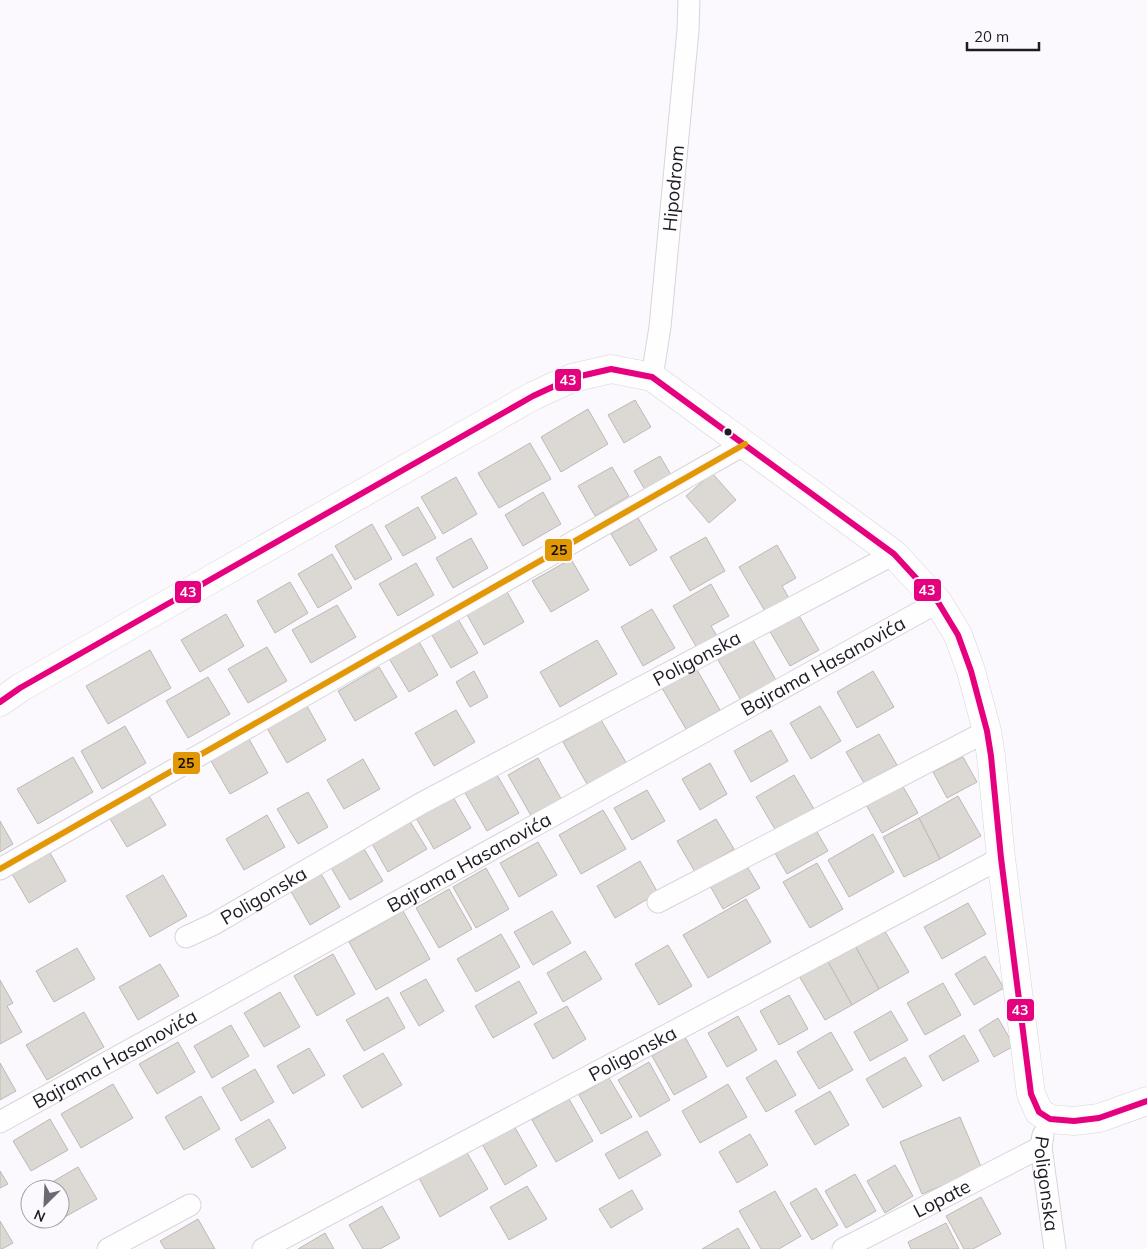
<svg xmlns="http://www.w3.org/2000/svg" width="1147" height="1249" font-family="Mulish,sans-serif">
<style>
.building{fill:#dcd8d4;stroke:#bdb9b6}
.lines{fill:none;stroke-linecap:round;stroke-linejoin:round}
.street-casing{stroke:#d8d4db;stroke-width:23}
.secondary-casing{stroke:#d8d4db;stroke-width:29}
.street{stroke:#fefeff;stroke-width:21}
.secondary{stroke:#fefeff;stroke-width:28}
.bus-1-casing{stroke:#fbf8fe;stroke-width:10}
.bus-2-casing{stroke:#fbf8fe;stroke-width:10}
.bus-1{stroke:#e5007d;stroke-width:6}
.bus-2{stroke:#e29804;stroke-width:6}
.bus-dot{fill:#201a25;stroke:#fbf8fe;stroke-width:2}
.labels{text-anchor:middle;stroke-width:5;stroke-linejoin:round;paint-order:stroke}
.street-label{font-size:19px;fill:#201a25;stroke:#fbf8fe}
.line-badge{stroke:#fbf8fe;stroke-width:2}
.badge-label{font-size:14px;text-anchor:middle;font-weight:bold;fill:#fff}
.pale-badge-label{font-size:14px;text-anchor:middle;font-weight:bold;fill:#111}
</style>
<rect width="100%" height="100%" fill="#fbf9fd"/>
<g class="building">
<polygon points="635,400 651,427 624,443 608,415"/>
<polygon points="588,409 608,444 561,472 541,437"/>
<polygon points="530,443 551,479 499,508 478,473"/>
<polygon points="660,456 674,480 648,495 634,471"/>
<polygon points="612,467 629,496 595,516 578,486"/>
<polygon points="712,473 736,500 709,523 686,496"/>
<polygon points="456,477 477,514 443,534 421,497"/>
<polygon points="543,492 561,524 523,546 505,515"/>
<polygon points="418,507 436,538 403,556 385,526"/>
<polygon points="638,518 657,550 630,566 611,534"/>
<polygon points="372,524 392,559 355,580 335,546"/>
<polygon points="706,537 725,571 690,591 670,557"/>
<polygon points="471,538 488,568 453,588 436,558"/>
<polygon points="777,545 796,578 782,586 790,600 766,613 739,567"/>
<polygon points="332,554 352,588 318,608 298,574"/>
<polygon points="571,559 589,590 551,612 532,581"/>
<polygon points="416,563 434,595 398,616 379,584"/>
<polygon points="290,582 308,613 275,633 257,601"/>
<polygon points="711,584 729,616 711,626 717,636 697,648 673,606"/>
<polygon points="506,590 524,622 484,645 466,613"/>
<polygon points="337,605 356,637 311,663 292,630"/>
<polygon points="652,609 675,648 643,666 621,627"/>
<polygon points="226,614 244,646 200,672 181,640"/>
<polygon points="455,614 478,653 451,668 429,630"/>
<polygon points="798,614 819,650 790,666 769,630"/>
<polygon points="417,638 438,675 409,692 387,655"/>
<polygon points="752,638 777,682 742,702 717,658"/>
<polygon points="597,640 617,674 560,707 540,672"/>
<polygon points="267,647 287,681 248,703 228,669"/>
<polygon points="150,650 171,688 108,724 86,686"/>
<polygon points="379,667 397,697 355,721 338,691"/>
<polygon points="696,668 720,710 686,729 662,688"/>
<polygon points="474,671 488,697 470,707 456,682"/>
<polygon points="873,671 894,707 857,728 837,692"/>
<polygon points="208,677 230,714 188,738 166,701"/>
<polygon points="307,706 326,740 287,763 267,728"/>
<polygon points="820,706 841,741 811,759 790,723"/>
<polygon points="456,710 475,742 434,766 415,733"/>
<polygon points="601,720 630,769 591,791 563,742"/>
<polygon points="125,726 146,763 102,789 81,751"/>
<polygon points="771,730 788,761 751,782 734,751"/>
<polygon points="879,734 897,765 864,783 846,752"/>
<polygon points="249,739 268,773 230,794 211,761"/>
<polygon points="73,757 93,792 38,824 17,789"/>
<polygon points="963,757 977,782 947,798 933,772"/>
<polygon points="538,758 564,804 534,821 508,775"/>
<polygon points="363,759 380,789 344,809 327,780"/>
<polygon points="710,763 727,794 700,810 682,779"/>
<polygon points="496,773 519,813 487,831 464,791"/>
<polygon points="794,775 814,809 776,831 756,797"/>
<polygon points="901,783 918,813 882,833 865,803"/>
<polygon points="647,790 665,821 632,840 614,808"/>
<polygon points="308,792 328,827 298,844 277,809"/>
<polygon points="148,794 166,825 127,847 109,817"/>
<polygon points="958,796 981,836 940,859 919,818"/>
<polygon points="453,797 471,828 434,849 416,818"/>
<polygon points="603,810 626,849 581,874 559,835"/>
<polygon points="267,815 285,847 244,870 226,839"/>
<polygon points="919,818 940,859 904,877 883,837"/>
<polygon points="716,819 734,849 695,872 677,841"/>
<polygon points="409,820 427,849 388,872 371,842"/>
<polygon points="0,821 13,844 0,852"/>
<polygon points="813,825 828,851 787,874 772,848"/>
<polygon points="873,834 894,872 849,897 828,860"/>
<polygon points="538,842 557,875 519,897 500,863"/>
<polygon points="363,847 383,881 350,900 330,866"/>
<polygon points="49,851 66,881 29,903 11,872"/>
<polygon points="640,861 658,893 615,918 597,886"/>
<polygon points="745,863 760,888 723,909 709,884"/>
<polygon points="817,863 843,909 810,928 783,882"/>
<polygon points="486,868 509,909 476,928 453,887"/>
<polygon points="319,870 340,907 310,925 289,888"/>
<polygon points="163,875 187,916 150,937 126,896"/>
<polygon points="449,889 472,929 439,948 416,908"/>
<polygon points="746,899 771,942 708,978 683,935"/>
<polygon points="968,903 986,934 942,959 924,927"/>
<polygon points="403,911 430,959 376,990 349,942"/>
<polygon points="552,911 571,943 533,965 514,932"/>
<polygon points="883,928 909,972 879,989 854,944"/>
<polygon points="501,934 520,967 476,992 457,959"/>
<polygon points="854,944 879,989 852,1005 827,960"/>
<polygon points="668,945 692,986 659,1005 635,964"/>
<polygon points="77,948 95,979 54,1002 36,971"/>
<polygon points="585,951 602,979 563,1002 547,973"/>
<polygon points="333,954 355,994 317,1016 294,976"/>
<polygon points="985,956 1004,988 974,1005 955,974"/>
<polygon points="827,960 852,1005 825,1020 799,976"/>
<polygon points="160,964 179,996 138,1020 119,987"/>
<polygon points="426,979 444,1011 419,1026 400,993"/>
<polygon points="0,980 13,1003 7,1006 22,1032 0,1044"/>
<polygon points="519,981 537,1013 493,1038 475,1006"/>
<polygon points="943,983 961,1015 925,1035 907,1003"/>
<polygon points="280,992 300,1027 264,1047 244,1013"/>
<polygon points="789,995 808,1029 779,1045 760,1011"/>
<polygon points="388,997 405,1028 364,1051 346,1020"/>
<polygon points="567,1006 586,1039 553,1059 534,1024"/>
<polygon points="891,1011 908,1040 870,1061 854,1032"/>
<polygon points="84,1012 104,1047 47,1080 26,1045"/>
<polygon points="738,1016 757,1050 727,1067 708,1033"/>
<polygon points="998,1018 1014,1046 994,1057 979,1030"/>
<polygon points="231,1025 249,1056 212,1078 194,1046"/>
<polygon points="831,1032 853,1070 819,1089 797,1052"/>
<polygon points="964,1035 979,1061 943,1081 929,1056"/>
<polygon points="685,1037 707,1077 674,1095 652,1056"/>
<polygon points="178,1042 195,1072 157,1094 139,1064"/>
<polygon points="309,1048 325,1075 293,1094 277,1066"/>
<polygon points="383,1053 402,1085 362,1108 343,1076"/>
<polygon points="905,1057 922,1086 883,1108 866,1079"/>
<polygon points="776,1060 796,1095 766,1112 746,1078"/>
<polygon points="649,1062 670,1100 640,1117 618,1080"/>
<polygon points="0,1063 16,1091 0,1100"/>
<polygon points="255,1069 274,1102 241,1121 222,1088"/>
<polygon points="609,1078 632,1117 601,1134 579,1095"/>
<polygon points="113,1084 133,1118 81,1148 61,1114"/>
<polygon points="728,1084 747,1117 700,1143 682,1111"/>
<polygon points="830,1091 849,1125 815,1145 795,1111"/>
<polygon points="201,1096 220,1129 184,1150 165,1117"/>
<polygon points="569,1099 593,1141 556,1162 532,1120"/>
<polygon points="960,1117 982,1169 922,1194 900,1142"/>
<polygon points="50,1119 68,1150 31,1171 13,1141"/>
<polygon points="269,1119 286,1148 252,1168 235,1139"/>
<polygon points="514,1126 537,1166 505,1185 482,1144"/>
<polygon points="647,1131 661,1155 619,1179 605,1154"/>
<polygon points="750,1134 768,1165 737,1183 719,1152"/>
<polygon points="466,1151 488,1189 440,1217 419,1178"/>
<polygon points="895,1165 913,1196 885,1213 867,1181"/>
<polygon points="78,1167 97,1199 54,1223 52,1219 60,1219 60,1189 40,1189"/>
<polygon points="0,1171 8,1184 0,1188"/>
<polygon points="855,1174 876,1211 846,1228 825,1191"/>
<polygon points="527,1186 547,1219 509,1240 490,1207"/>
<polygon points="816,1188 838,1225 812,1240 790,1203"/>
<polygon points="632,1190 643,1209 611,1228 599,1209"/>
<polygon points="775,1191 801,1236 779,1249 761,1249 739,1211"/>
<polygon points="981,1197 1001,1234 973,1249 964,1249 946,1216"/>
<polygon points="382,1206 400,1238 380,1249 363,1249 349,1225"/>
<polygon points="198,1219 215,1249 165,1249 160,1241"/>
<polygon points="0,1221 13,1243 2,1249 0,1249"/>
<polygon points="946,1223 959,1249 911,1249 908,1242"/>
<polygon points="738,1228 750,1249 702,1249"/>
<polygon points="325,1233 334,1249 298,1249"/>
</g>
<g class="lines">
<defs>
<g id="street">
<path id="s1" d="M 652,377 L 660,327 L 688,30 L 689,0"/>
<polyline points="0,869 745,444"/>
<polyline points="658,902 987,731"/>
<path id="s2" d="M 186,937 L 214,924 L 422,803 L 894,554"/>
<path id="s3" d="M 0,1122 L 938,602"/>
<path id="s4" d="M 1043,1135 L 1041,1147 L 1055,1249"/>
<polyline points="108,1249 190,1205"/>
<path id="s5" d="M 263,1249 L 1001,858"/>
<path id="s6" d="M 843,1249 L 1041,1147"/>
</g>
<polyline id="secondary" points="0,702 20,688 533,396 572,378 611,369 652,377 894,554 938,602 958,635 971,671 987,731 991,756 1001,858 1031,1094 1039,1112 1050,1119 1074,1121 1099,1118 1147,1101"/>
</defs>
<use href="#street" class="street-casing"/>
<use href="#secondary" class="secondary-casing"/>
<use href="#street" class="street"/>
<use href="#secondary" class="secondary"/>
<defs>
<polyline id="bus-1" points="0,702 20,688 533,396 572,378 611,369 652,377 894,554 938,602 958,635 971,671 987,731 991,756 1001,858 1031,1094 1039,1112 1050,1119 1074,1121 1099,1118 1147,1101"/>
<polyline id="bus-2" points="0,869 745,444"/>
</defs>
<use href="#bus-1" class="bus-1-casing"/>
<use href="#bus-2" class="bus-2-casing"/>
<use href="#bus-1" class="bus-1"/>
<use href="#bus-2" class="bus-2"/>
</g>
<circle class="bus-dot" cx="728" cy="432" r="4.5"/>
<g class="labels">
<g class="street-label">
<text dy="7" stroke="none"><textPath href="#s1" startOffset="190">Hipodrom</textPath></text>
<text dy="7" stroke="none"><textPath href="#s2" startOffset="582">Poligonska</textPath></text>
<text dy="7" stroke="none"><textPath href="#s3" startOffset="941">Bajrama Hasanovića</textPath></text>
<text dy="7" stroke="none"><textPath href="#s3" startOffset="536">Bajrama Hasanovića</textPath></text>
<text dy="7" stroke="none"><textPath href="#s2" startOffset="88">Poligonska</textPath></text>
<text dy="7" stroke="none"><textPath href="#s5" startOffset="418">Poligonska</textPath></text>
<text dy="7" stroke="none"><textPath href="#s3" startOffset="131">Bajrama Hasanovića</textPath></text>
<text dy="7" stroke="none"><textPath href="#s4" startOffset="49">Poligonska</textPath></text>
<text dy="7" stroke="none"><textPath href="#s6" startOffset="111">Lopate</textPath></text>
</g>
</g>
<g class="line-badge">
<rect x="554" y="368" width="28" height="24" rx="5" fill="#e5007d"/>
<rect x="544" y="538" width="29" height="24" rx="5" fill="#e29804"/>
<rect x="913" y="578" width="29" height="24" rx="5" fill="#e5007d"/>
<rect x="174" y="580" width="28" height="24" rx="5" fill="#e5007d"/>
<rect x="172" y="751" width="29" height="24" rx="5" fill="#e29804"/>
<rect x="1006" y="998" width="29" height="24" rx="5" fill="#e5007d"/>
</g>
<g class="badge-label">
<text x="568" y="385">43</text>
<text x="927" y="595">43</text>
<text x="188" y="597">43</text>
<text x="1020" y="1015">43</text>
</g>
<g class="pale-badge-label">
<text x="559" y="555">25</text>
<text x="186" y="768">25</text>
</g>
<g transform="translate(45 1204) rotate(204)"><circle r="24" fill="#fbf8fe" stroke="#a39fa7"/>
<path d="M0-4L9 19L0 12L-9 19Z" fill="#6d6871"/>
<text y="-8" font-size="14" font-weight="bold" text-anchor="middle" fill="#201a25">N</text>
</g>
<path d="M967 42v8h72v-8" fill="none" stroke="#201a25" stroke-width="2.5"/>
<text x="974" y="42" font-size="15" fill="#201a25" stroke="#fbf8fe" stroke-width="4" paint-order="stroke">20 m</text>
</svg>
